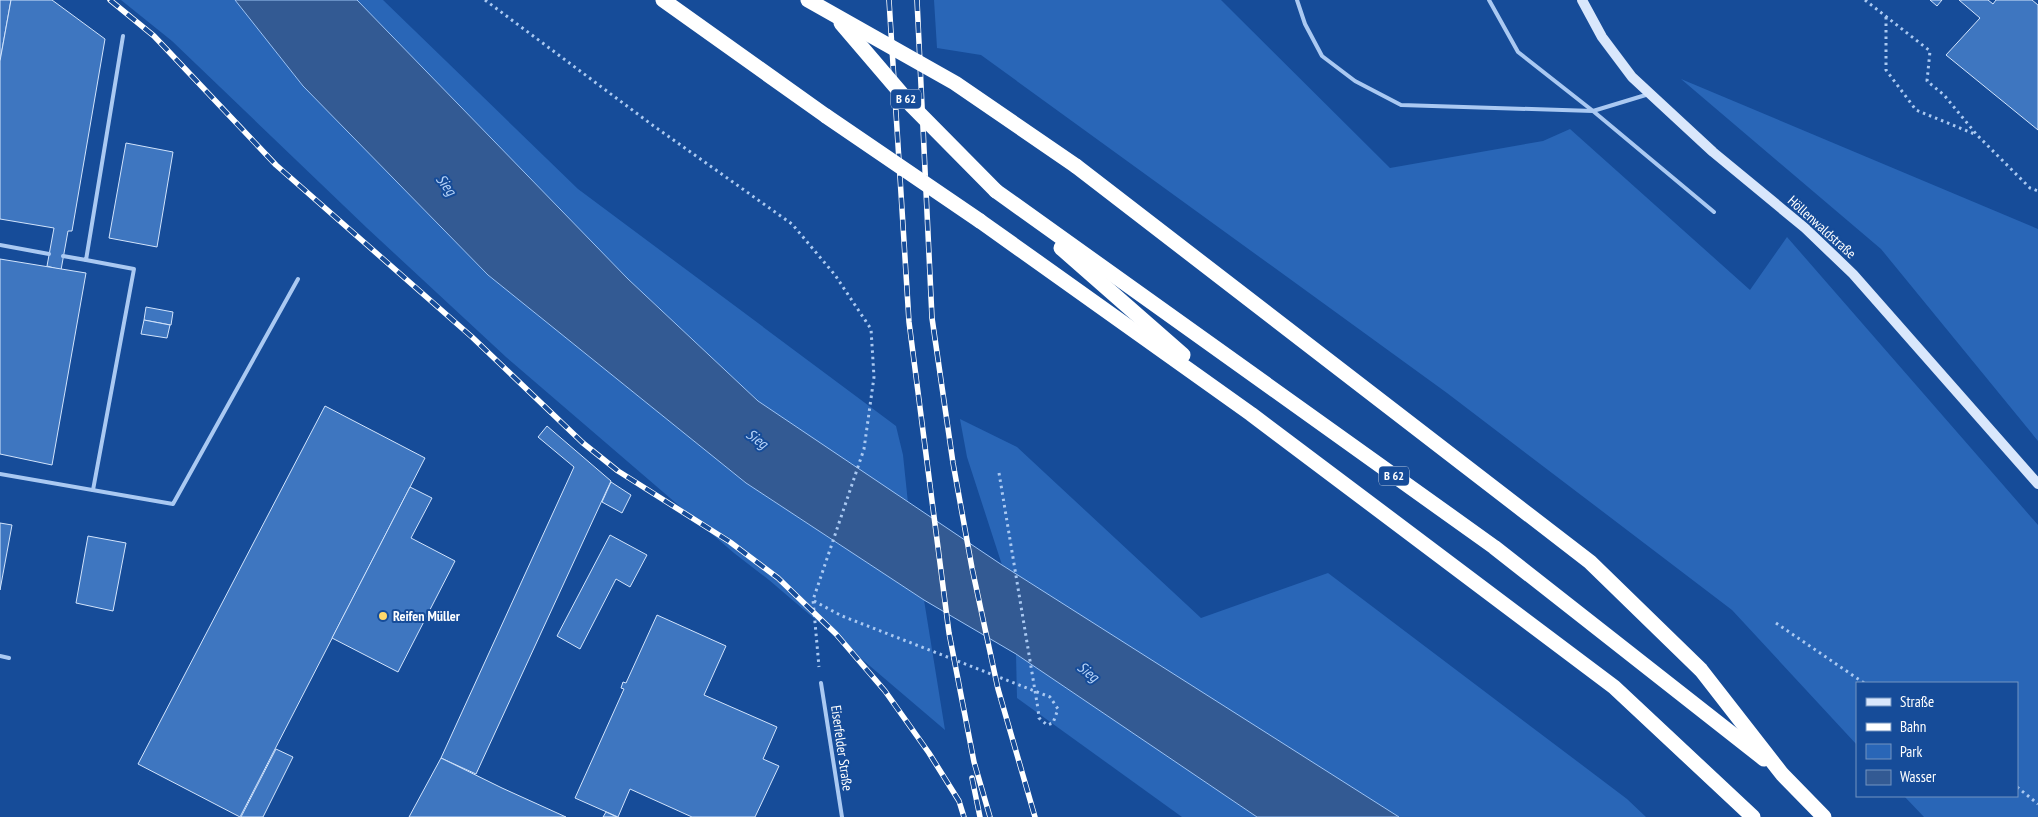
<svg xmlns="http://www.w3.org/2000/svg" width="2038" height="817" font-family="'PT Sans Narrow',sans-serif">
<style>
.green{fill:#2966b7}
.water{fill:#335a93;stroke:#9cc3f5}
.building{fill:#3e76c0;stroke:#d2e4fc}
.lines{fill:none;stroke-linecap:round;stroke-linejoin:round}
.path{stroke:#aac9f2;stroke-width:3;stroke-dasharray:2.5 4;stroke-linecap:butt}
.lane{stroke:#aac9f2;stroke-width:4}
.secondary{stroke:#d9e7fc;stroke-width:10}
.highway{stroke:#fff;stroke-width:15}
.rail-casing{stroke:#fff;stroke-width:5.5}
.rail{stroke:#164c99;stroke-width:4;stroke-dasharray:11;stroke-linecap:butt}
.path-bridge{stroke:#aac9f2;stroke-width:3;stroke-dasharray:2.5 4;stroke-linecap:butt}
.highway-bridge{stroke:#fff;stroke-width:15}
.poi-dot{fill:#ffd86b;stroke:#164c99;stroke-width:2}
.labels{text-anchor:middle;stroke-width:4;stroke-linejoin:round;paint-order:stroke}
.shield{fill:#164c99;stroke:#b9c9e0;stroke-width:1}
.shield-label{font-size:12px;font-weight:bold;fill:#fff}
.street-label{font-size:14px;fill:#fff;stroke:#164c99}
.poi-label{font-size:14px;font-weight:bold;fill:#fff;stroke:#164c99;text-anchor:start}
.water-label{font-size:15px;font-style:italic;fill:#b6d3f9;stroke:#164c99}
</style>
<rect width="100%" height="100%" fill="#164c99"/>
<g class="green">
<polygon points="121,0 235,0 303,86 488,275 746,483 924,600 945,730 769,580 734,553 506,357 367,228 172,41"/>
<polygon points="357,0 383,0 578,189 896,426 903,455 908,503 758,401 628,279"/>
<polygon points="934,0 1221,0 1390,168 1543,141 1570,129 1750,290 1787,237 2038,525 2038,817 1924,817 1904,796 2017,796 2017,683 1857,683 1857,745 1732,610 1447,393 981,55 937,48"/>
<polygon points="1681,79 2038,229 2038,441 1881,249"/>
<polygon points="960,419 1017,447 1201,618 1328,573 1627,799 1646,817 1399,817 1002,565 967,457"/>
<polygon points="1016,654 1257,817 1182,817 1017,698"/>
</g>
<polygon class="water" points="235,0 357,0 628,279 758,401 1002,565 1399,817 1257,817 1016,654 924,600 746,483 488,275 303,86"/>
<g class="building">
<polygon points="0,0 11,0 0,61"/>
<polygon points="11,0 52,0 105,39 72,231 68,231 61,270 47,266 54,228 0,219 0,61"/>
<polygon points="1930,0 1942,0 1937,6"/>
<polygon points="1959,0 1988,0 1993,4 1996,0 2032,0 2038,5 2038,130 1946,55 1980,18"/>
<polygon points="126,143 173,152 157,247 109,238"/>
<polygon points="0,259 86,273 52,465 0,454"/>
<polygon points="146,307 173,312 171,325 144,320"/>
<polygon points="144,320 170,325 167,338 141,334"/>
<polygon points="325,406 425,458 240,817 138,764"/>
<polygon points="547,426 611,481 476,774 441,758 574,467 538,437"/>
<polygon points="611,482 631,495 622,513 602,502"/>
<polygon points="410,487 432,498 411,538 455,561 398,672 332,638"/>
<polygon points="0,523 12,525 0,590"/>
<polygon points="610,535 647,555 630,587 616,579 580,649 557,636"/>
<polygon points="88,536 126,543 113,611 76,603"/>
<polygon points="657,615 726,646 704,695 777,727 763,759 779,766 755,817 692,817 630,789 618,817 575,798 624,689 621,688 623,682 626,683"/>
<polygon points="276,749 293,757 263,817 241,817"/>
<polygon points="441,758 502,788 566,817 409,817"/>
<polygon points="606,812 617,817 603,817"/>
</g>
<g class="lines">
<g class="path">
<polyline points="485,0 651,124 792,224 835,275 871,329 874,377 864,449 813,600 819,667"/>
<polyline points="1865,0 1930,51 1927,81 1944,95 1977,135 2030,188 2038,191"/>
<polyline points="1886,17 1886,70 1916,110 1977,135"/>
<polyline points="814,601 842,616 1050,697 1058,709 1053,723 1047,725 1039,718 1038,709"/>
<polyline points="1776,623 1864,683"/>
<polyline points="2017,787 2038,804"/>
</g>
<g class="lane">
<polyline points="1297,0 1305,24 1322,56 1355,81 1401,105 1593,111 1649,94"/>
<polyline points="1489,0 1518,52 1593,111 1714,212"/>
<polyline points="0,245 49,254"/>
<polyline points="63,256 86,260 123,36"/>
<polyline points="86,260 134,269 93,490"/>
<polyline points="0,474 173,504 298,279"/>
<polyline points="0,656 9,658"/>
<polyline points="821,683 842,817"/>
</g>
<polyline class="secondary" points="1582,0 1602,37 1632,77 1713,152 1805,228 1853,274 2038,484"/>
<g class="highway">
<polyline points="663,0 826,116"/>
<polyline points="1076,166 1590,562 1701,670 1782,774 1824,817"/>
<polyline points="996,191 1494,547 1764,759"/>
<polyline points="980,221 1251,414 1614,687 1753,817"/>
<polyline points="1061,248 1183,355"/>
</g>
<defs>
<g id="rail">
<polyline points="110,0 154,36 276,165 472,337 583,443 618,471 730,542 778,578 836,634 885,691 929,753 959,801 964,817"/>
<polyline points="889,0 909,322 949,633 974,762 990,817"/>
<polyline points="917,0 932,318 953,463 972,568 998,689 1035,817"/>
<polyline points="972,778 980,817"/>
</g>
</defs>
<use href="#rail" class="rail-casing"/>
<use href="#rail" class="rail"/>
<polyline class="path-bridge" points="999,473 1038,709"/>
<g class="highway-bridge">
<polyline points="808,0 955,83 1076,166"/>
<polyline points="841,23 912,106 996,191"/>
<polyline points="826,116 980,221"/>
</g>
</g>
<circle class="poi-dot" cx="383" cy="616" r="5"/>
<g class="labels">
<g class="shield">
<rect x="891" y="89.5" width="30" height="19" rx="4"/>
<rect x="1379" y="466.5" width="30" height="19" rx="4"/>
</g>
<g class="shield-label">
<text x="906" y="103">B 62</text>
<text x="1394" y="480">B 62</text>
</g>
<g class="street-label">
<text transform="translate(1822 227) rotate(42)" y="5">Höllenwaldstraße</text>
<text transform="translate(842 748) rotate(82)" y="5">Eiserfelder Straße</text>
</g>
<g class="poi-label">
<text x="393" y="621">Reifen Müller</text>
</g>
<g class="water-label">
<text transform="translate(446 185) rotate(53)" y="5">Sieg</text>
<text transform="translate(757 439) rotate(36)" y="5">Sieg</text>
<text transform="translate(1088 672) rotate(38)" y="5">Sieg</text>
</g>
</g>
<rect x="1856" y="682" width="162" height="115" fill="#164c99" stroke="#7394c2"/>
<rect x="1866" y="698" width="25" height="8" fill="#d9e7fc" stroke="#7394c2"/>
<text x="1900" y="707" font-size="15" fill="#ffffff">Straße</text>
<rect x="1866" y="723" width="25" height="8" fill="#ffffff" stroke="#7394c2"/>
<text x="1900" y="732" font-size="15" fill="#ffffff">Bahn</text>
<rect x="1866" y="744" width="25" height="15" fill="#2966b7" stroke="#7394c2"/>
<text x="1900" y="757" font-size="15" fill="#ffffff">Park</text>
<rect x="1866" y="770" width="25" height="15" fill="#335a93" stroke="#7394c2"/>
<text x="1900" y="782" font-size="15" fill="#ffffff">Wasser</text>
</svg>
